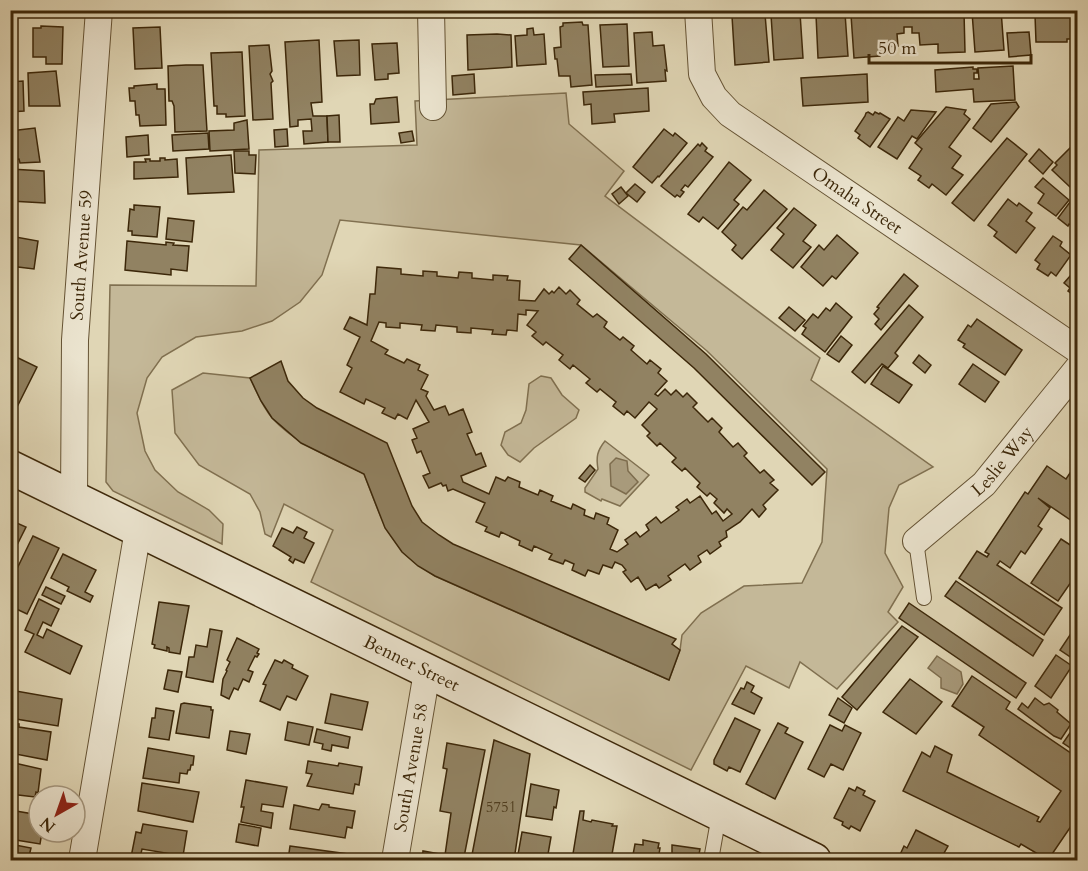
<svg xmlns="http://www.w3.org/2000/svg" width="1088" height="871" font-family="Cardo,serif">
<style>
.green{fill:#c4b898;stroke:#807050;stroke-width:1.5}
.water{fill:#a89a7b;stroke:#7d6c4d;stroke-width:1.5}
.building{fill:#918262;stroke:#3c2709;stroke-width:1.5;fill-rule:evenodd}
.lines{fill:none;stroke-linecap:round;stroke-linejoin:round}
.lane-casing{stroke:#655334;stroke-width:16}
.street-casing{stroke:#655334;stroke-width:28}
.secondary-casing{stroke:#3c2709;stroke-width:36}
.lane{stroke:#ebe4cf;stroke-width:14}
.street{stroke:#ebe4cf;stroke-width:26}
.secondary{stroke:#ebe4cf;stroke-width:33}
.labels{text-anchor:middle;stroke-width:4.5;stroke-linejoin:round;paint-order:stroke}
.number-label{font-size:15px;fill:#513e1f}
.street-label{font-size:18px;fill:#3c2709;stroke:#ebe4cf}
</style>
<rect width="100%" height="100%" fill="#e0d6b5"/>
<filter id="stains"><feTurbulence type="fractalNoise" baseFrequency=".00333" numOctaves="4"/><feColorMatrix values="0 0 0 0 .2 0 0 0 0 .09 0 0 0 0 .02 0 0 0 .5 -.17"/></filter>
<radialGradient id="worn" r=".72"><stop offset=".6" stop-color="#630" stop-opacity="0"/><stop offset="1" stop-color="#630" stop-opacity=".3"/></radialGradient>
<g class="green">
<path d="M 566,93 L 569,124 L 624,171 L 605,196 L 820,358 L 811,380 L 933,467 L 899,485 L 889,508 L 885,553 L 903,587 L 888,612 L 898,622 L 837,689 L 800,662 L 789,688 L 746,666 L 691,770 L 311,582 L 333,530 L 284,504 L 271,537 L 265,534 L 260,512 L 250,494 L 199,465 L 175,433 L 172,390 L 203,373 L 250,378 C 257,392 262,407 273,419 C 297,445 333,458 364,474 C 383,522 388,548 435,576 L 669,680 L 680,650 L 682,635 L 701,613 L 744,586 L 802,583 L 822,542 L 827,469 L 707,351 L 581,245 L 340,220 L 322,275 L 300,302 L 272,321 L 242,331 L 196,337 L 162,357 L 147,378 L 137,413 L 145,451 L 155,470 L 178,492 L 209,510 L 223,524 L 222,544 L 113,491 L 106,482 L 110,285 L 256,286 L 259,150 L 417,145 L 415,101 Z"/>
<polygon points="541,376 551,378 562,395 579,410 576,418 534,448 520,462 508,455 501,445 505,432 521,423 526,410 529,384"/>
<path d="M 605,441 L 649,475 L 620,506 L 602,499 L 601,501 L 585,492 L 585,488 L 598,469 C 596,457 597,451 605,441 Z"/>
</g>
<g class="water">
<polygon points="616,458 627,461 628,471 638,482 626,494 611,486 610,464"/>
<polygon points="937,656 961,672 963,684 957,694 941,688 941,678 928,668"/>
</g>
<g class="building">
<polygon points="1001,10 1004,50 975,52 972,12"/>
<polygon points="1045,10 1051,10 1051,14 1072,14 1073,39 1067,39 1067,42 1036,42 1035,15 1038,11 1043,11 1045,14"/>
<polygon points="964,12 965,52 938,53 938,44 920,45 919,33 912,33 912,27 904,27 904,33 897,34 898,46 880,47 880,56 854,58 851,15"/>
<polygon points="800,13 803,58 774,60 771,15"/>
<polygon points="845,13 848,56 818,58 816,15"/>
<polygon points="765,14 769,62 735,65 732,16"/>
<polygon points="582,22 583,25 588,25 592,85 571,87 570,76 559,76 557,59 555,59 554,48 561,47 560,27 563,26 563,23"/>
<polygon points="627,24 629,66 603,67 600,25"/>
<polygon points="41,26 63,27 62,64 46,64 46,57 33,57 33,28 41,28"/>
<polygon points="160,27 162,68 135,69 133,28"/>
<polygon points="533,28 534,35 544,34 546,64 517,66 515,36 527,35 527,29"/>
<polygon points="10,30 14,30 15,56 10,58"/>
<polygon points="652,32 653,46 664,45 667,71 665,70 666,81 637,83 634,33"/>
<polygon points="1029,32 1031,55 1009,57 1007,33"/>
<polygon points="497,34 511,35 512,67 468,70 467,35"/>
<polygon points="319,40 322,102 311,103 313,116 327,116 328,142 304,144 303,131 312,131 311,119 298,120 298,126 290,127 285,42"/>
<polygon points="359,40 360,75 337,76 334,41"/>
<polygon points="397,43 399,73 388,74 388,79 375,80 372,44"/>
<polygon points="269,45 272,71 270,74 273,81 271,83 273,119 253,120 249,46"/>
<polygon points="242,52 245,116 226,117 226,114 217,114 217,106 214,106 211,53"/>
<polygon points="186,65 203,65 207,131 175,132 174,106 172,101 169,101 168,66"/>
<polygon points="1013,66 1015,100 974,102 973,89 936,92 935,70 973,67 973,69 977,69 977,73 974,73 974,79 979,79 978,68"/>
<polygon points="56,71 60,106 29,106 28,73"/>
<polygon points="474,74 475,93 453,95 452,76"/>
<polygon points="631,74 632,85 596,87 595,75"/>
<polygon points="867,74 868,102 803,106 801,78"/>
<polygon points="23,81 24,111 10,112 10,82"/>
<polygon points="157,84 157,89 165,89 166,125 140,126 139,115 136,115 135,101 130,101 129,88 134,88 134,86"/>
<polygon points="648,88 649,111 614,114 615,122 592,124 591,104 584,105 583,92"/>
<polygon points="397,97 399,122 371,124 370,104 374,104 376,99"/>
<polygon points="1016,102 1019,107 991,142 973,128 991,104"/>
<polygon points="946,107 966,110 964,114 970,119 949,147 961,156 952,168 963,175 946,195 932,184 929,188 918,180 921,176 909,168 922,149 915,143"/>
<polygon points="911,110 936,112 917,139 912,136 897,159 878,147 898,117 904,121"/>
<polygon points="868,112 873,115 875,112 879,114 880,113 890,119 870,147 858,138 860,135 855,131 865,116 866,113"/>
<polygon points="339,115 340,142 328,142 327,116"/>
<polygon points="247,120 249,149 210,151 209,131 234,130 234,123"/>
<polygon points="35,128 40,162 20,163 19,159 10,160 10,131"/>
<polygon points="287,129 288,146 275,147 274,130"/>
<polygon points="664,129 673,136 675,133 687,143 659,177 658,176 652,183 633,167"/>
<polygon points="412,131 414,141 401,143 399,133"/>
<polygon points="208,133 209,149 173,151 172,135"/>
<polygon points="148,135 149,155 127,157 126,137"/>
<polygon points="1007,138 1027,154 974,221 952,203"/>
<polygon points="702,143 707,148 705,151 713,157 688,187 685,185 681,190 684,192 680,197 677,195 675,197 661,186 698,144 700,146"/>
<polygon points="1070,148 1078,153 1078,186 1074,183 1070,187 1052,170 1057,165 1055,163"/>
<polygon points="1039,149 1053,162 1043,174 1029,161"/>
<polygon points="234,151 249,151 249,155 256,155 255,174 235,173"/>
<polygon points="231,155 234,192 188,194 186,158"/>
<polygon points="160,158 165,158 165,160 177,159 178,177 134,179 134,162 146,162 145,159 150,159 150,161 160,161"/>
<polygon points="729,162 751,180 734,200 739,204 718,229 703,217 699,222 688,214"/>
<polygon points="10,169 44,171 45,203 10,201"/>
<polygon points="1043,178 1069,200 1056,216 1038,203 1044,194 1035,187"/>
<polygon points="635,184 645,192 637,202 626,193"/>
<polygon points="621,187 628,196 619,204 612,194"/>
<polygon points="764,190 787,209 742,259 732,250 736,245 722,232 743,207 747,210"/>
<polygon points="1008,199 1017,206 1019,203 1032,213 1026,221 1035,228 1016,253 994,236 997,232 988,225"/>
<polygon points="1070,202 1078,208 1078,230 1069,224 1068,226 1058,218"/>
<polygon points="134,205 160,207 157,237 132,235 132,231 128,231 130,209 134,210"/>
<polygon points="794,208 816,225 803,241 811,247 793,268 771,250 784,234 777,228"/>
<polygon points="168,218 194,221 192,242 166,239"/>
<polygon points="837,235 858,253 836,279 832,276 823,286 801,267 819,245 824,250"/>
<polygon points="10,236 38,241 34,269 10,266"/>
<polygon points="1053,236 1062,242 1060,246 1071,255 1056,276 1051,272 1048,276 1037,269 1040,264 1035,260"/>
<polygon points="127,241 166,245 166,242 174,243 173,245 189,246 187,271 171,269 171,275 125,270"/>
<polygon points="581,245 706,354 825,472 812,485 694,368 569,259"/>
<path d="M 377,267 L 401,269 L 401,274 L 423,276 L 423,271 L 437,272 L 437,276 L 458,278 L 459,272 L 472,273 L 472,278 L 493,280 L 493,275 L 508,276 L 507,280 L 520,281 L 519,300 L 535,301 L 544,289 L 549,294 L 552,291 L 554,293 L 559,287 L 566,294 L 570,290 L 580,300 L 577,304 L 593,317 L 597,314 L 607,322 L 604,327 L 620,340 L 623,337 L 634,346 L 631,350 L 647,364 L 650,360 L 661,369 L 658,373 L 667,381 L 655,394 L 658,396 L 665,389 L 671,395 L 676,390 L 683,397 L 687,393 L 697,403 L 693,407 L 708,422 L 712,418 L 722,428 L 719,432 L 733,447 L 738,443 L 747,453 L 744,456 L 760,473 L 764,470 L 774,480 L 770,483 L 778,490 L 763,505 L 766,509 L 759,517 L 752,509 L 740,522 L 726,531 L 727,537 L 719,542 L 721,546 L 710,554 L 707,550 L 698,556 L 701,562 L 690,570 L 685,564 L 668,576 L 671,580 L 659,588 L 656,584 L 646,590 L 638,577 L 631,582 L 623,572 L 626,570 L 622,565 L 615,562 L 612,568 L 603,565 L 599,574 L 588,570 L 585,576 L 572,570 L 574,564 L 565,560 L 563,564 L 549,559 L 552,554 L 534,546 L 532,551 L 519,545 L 520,541 L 501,532 L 499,537 L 485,531 L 487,527 L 476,522 L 485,503 L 453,489 L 448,491 L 446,485 L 443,486 L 441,483 L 429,488 L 423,476 L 430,473 L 421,451 L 417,453 L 412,440 L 417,438 L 413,429 L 429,422 L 416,400 L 407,419 L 398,414 L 395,419 L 382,413 L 385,408 L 366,399 L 364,404 L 340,392 L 352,368 L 347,365 L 360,337 L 344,329 L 350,317 L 367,325 L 370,294 L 375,294 ZM 526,310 L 538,311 L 527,325 L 536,332 L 532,336 L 543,345 L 546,342 L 563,355 L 559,360 L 570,369 L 573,365 L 590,379 L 586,383 L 597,392 L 600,389 L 616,402 L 613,406 L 624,415 L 627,411 L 635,418 L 649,402 L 657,409 L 642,425 L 650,433 L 647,436 L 657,446 L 660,443 L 676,458 L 672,462 L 682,471 L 685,468 L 700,483 L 697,487 L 707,496 L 710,493 L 717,499 L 714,503 L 724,513 L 727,509 L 732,514 L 723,521 L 716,511 L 712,514 L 700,496 L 690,503 L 687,499 L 676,507 L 679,510 L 661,523 L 656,517 L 646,525 L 649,530 L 640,537 L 636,532 L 625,540 L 628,544 L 617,552 L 610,549 L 618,530 L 607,524 L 609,518 L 596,513 L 594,519 L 584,515 L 585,510 L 573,504 L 571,509 L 551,501 L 553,496 L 540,490 L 538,495 L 519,487 L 520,482 L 508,477 L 505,481 L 496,477 L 489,494 L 463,482 L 461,476 L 486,466 L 481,453 L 476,455 L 467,434 L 472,432 L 463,409 L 449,415 L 445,406 L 434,410 L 426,396 L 428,392 L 421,389 L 428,375 L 418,370 L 420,365 L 407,359 L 404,363 L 385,354 L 388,350 L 371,341 L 379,322 L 386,323 L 386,327 L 400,328 L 400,323 L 422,325 L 421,330 L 435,331 L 436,325 L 457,327 L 457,332 L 471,333 L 471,328 L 493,330 L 492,334 L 506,335 L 507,330 L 517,331 L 518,314 L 526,315 Z"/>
<polygon points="1078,267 1078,298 1068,291 1070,288 1064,283"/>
<polygon points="904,274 918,286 881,330 875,324 879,319 874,314 879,308 877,307"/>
<polygon points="836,303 852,317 825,352 802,334 806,328 803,326 813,314 818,318 826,308 830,311"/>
<polygon points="909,305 923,317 895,353 898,356 888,368 882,364 865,383 852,372"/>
<polygon points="789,307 805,320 795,331 779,318"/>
<polygon points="977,319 1022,350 1005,375 963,347 965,344 958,340 968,325 971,327"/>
<polygon points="841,336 852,345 839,362 827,354"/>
<polygon points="12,355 37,367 10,421 10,357"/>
<polygon points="919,355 931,365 925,373 913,363"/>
<polygon points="281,361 288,381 303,398 317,408 387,443 412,506 422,522 439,535 453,544 676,639 672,644 680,650 669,680 435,576 418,566 402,552 385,528 364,474 301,443 272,418 261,401 250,378"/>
<polygon points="973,364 999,382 985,402 959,384"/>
<polygon points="883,366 912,385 899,403 871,384"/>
<polygon points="590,465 595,470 585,482 579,478"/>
<polygon points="1047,466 1066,479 1070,473 1078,478 1078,525 1038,498 1050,508 1038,526 1042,529 1025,554 1021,551 1010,568 1000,561 997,565 1062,608 1044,635 959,578 977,551 987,557 989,554 985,552 1025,492 1028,494"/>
<polygon points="10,520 26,527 10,559"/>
<polygon points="297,527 307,532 304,538 314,543 304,563 295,559 293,563 289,560 291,557 273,546 282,528 293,533"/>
<polygon points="33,536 59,548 27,614 10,606 10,583"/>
<polygon points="1061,539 1078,550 1078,572 1058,601 1031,583"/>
<polygon points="63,554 96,570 85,592 93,596 90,602 67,591 69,587 51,578"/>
<polygon points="956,581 1043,640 1033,656 945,596"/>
<polygon points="46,587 65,596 61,604 42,595"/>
<polygon points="39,599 59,609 51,626 43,622 37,635 43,638 47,629 82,646 70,674 25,652 34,634 25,630"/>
<polygon points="159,602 189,606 180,654 169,652 169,648 167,647 167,651 154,648 155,645 152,644"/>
<polygon points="909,603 1026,683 1016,698 899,618"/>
<polygon points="902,626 918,637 857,710 842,697"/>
<polygon points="210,629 222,631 213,682 186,677 189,657 194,657 196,645 207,647"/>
<polygon points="1070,635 1078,640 1078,662 1060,650"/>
<polygon points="237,638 259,649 257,653 259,654 257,657 255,656 248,670 253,672 249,682 243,679 238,690 234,688 229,699 221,695 223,679 227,671 226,670 230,662 227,660"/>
<polygon points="1056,655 1072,666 1051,698 1035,686"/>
<polygon points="275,660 282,663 284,660 293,665 292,668 308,676 296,700 287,696 280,710 260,701 266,685 263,684"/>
<polygon points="168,670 182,672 178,692 164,689"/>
<polygon points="972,676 1010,702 1006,709 1078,758 1078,816 1048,860 1021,844 1019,847 903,791 922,752 930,757 935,746 952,755 947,772 1039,817 1037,821 1040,822 1061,791 979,735 984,727 952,706"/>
<polygon points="910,679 942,702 916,734 883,712"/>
<polygon points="747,682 754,686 751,692 762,698 754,714 732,704 741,688 744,689"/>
<polygon points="10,690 62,699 58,726 10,718"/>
<polygon points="331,694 368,702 362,730 325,723"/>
<polygon points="838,698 852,708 844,723 829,715"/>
<polygon points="1035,698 1044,705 1049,703 1058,710 1057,712 1071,724 1061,739 1054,736 1018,709 1022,703 1028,708"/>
<polygon points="184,703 211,707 211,710 213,710 209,738 176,733 181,704"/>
<polygon points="156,708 174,711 169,740 149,737 152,718 155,718"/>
<polygon points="735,718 760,730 740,772 729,767 727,771 714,764 714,760"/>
<polygon points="288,722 313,727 309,745 285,740"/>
<polygon points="10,723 19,724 19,727 51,732 47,760 10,753"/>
<polygon points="778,723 788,728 785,733 803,742 775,799 746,784"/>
<polygon points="830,725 842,731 845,725 861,733 843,770 831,764 824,777 808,769"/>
<polygon points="317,729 350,737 348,748 332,745 331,751 322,749 323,744 314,742"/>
<polygon points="1072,730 1078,734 1078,753 1063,743"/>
<polygon points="230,731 250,734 246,754 227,750"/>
<polygon points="494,740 530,754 514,860 471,860"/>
<polygon points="447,743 485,750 464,857 466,860 422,860 423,851 445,855 451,813 440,811 447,769 443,768"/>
<polygon points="148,748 194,756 193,765 191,765 190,770 188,770 187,774 180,773 179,783 143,778"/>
<polygon points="308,761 338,766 339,763 362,767 359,785 355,784 353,794 307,786 312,774 306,773"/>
<polygon points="10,762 41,769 38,793 36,792 35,797 10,794"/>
<polygon points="246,780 287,787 283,807 262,804 261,811 273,813 271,828 241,822 244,807 241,807"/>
<polygon points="142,783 199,792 193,822 138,811"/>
<polygon points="531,784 559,790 556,808 554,807 552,820 526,816"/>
<polygon points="857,787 865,791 863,795 875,801 860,831 851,826 849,829 842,825 843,822 834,818 849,788 855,791"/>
<polygon points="322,804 329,805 329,807 355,811 352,828 347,827 345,838 290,829 294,805 319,810"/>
<polygon points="10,810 39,815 39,832 42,832 40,844 10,839"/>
<polygon points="580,811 584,811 583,820 591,822 592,820 613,824 612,826 617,826 611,860 572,860"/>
<polygon points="143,824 187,831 183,856 142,849 140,858 131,857 136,832 141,833"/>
<polygon points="239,824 261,828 258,846 236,842"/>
<polygon points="916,830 948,846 940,860 898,859 904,846 907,848"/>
<polygon points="522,832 551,837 547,860 517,860"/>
<polygon points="643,840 659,843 658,848 660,848 658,860 632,860 635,844 643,845"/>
<polygon points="10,844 31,848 28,860 10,860"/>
<polygon points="672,845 700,849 698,860 672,860"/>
<polygon points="290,846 348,854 347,860 288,860"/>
</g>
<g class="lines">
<defs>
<g id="lane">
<polyline points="916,541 924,598"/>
<polyline points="711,860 719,815"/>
</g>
<g id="street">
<polyline points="431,10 433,107"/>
<path id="s1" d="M 698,10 L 702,74 L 714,97 L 730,114 L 1078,350"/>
<path id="s2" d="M 74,499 L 75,340 L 99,10"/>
<path id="s3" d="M 916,541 L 984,484 L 1078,368"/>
<polyline points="82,860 138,530"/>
<path id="s4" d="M 395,860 L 427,672"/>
</g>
<g id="secondary">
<path id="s5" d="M 10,467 L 814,860"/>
</g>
</defs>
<use href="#lane" class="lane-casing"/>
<use href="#street" class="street-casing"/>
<use href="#secondary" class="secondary-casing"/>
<use href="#lane" class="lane"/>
<use href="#street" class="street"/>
<use href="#secondary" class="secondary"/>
</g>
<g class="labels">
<g class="number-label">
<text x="501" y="812">5751</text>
</g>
<g class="street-label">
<text dy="6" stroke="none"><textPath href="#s1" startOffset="267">Omaha Street</textPath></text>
<text dy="6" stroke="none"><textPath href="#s2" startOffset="244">South Avenue 59</textPath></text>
<text dy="6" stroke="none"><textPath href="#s3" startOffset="118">Leslie Way</textPath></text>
<text dy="6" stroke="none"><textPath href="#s5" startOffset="447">Benner Street</textPath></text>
<text dy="6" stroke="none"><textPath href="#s4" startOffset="94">South Avenue 58</textPath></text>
</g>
</g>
<rect width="1088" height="871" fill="none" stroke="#e0d6b5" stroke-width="36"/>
<rect x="12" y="12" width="1064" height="847" fill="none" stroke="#3c2709" stroke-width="3"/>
<rect x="18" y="18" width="1052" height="835" fill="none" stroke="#3c2709" stroke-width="1.5"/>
<g transform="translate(57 814) rotate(220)"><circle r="28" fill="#ebe4cf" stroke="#a59880" stroke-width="1.5"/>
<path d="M0-4.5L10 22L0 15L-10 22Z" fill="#8f2418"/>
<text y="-9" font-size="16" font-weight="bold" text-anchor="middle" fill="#3c2709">N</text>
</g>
<path d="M869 54v9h162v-9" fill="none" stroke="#3c2709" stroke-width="3"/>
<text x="878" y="54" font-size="18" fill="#3c2709" stroke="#ebe4cf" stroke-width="4.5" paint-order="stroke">50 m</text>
<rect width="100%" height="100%" filter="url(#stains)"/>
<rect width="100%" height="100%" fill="url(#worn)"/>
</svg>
